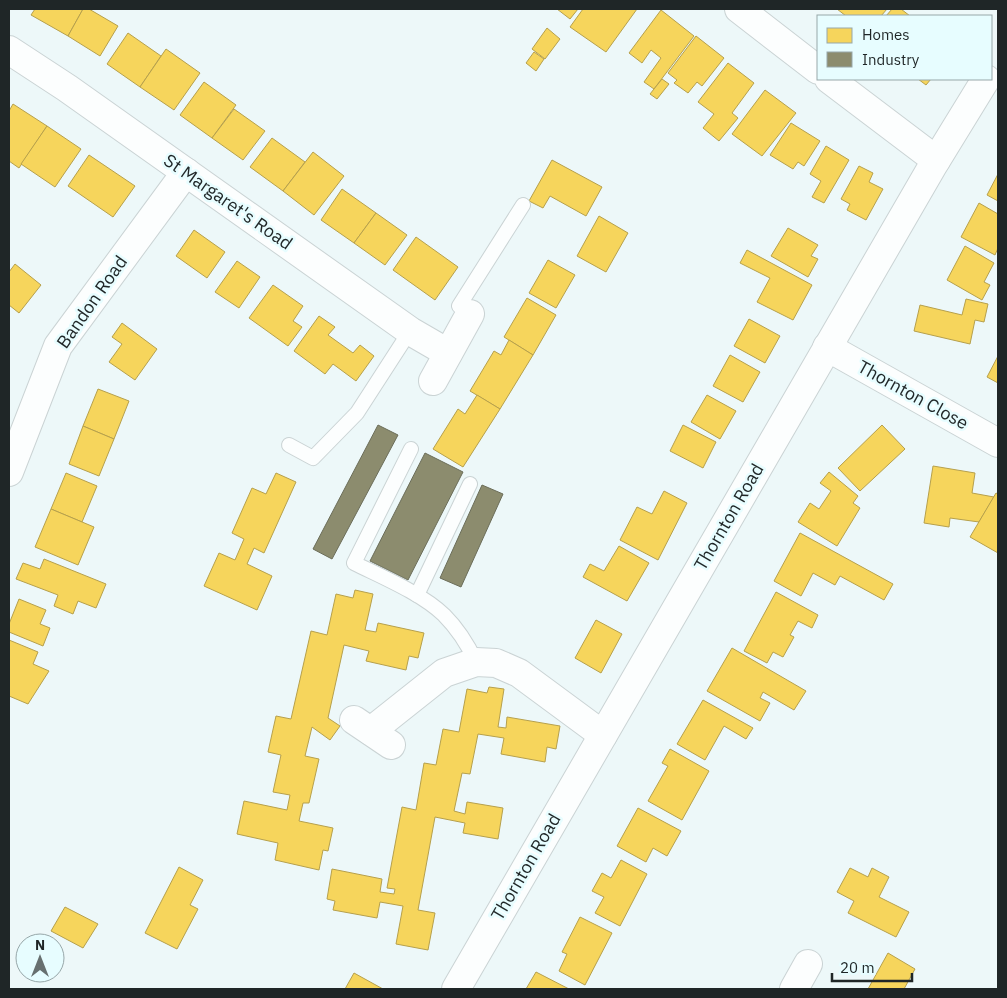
<svg xmlns="http://www.w3.org/2000/svg" width="1007" height="998" font-family="'IBM Plex Sans',sans-serif">
<style>
.homes{fill:#f6d55c;stroke:#b6a04c}
.industry{fill:#8c8c6e;stroke:#6b6d59}
.lines{fill:none;stroke-linecap:round;stroke-linejoin:round}
.service-casing{stroke:#cad3d4;stroke-width:16}
.minor-casing{stroke:#cad3d4;stroke-width:30}
.service{stroke:#fcfefe;stroke-width:14}
.minor{stroke:#fcfefe;stroke-width:28}
.labels{text-anchor:middle;stroke-width:5;stroke-linejoin:round;paint-order:stroke}
.street-label{font-size:18px;fill:#1f2627;stroke:#e7fdff}
</style>
<rect width="100%" height="100%" fill="#edf8f9"/>
<g class="homes">
<polygon points="35,9 83,9 68,36 31,15"/>
<polygon points="83,9 89,9 118,26 100,56 68,36"/>
<polygon points="557,9 578,9 570,19"/>
<polygon points="583,9 637,9 606,52 570,27"/>
<polygon points="837,9 887,9 881,16 846,16"/>
<polygon points="892,9 901,9 910,16 886,16"/>
<polygon points="661,10 694,36 654,89 644,82 661,58 651,50 642,63 629,53"/>
<polygon points="547,28 560,39 545,59 532,49"/>
<polygon points="128,33 161,56 140,87 107,64"/>
<polygon points="696,36 724,58 702,86 697,82 688,93 674,83 677,80 668,73"/>
<polygon points="166,49 200,73 174,110 140,87"/>
<polygon points="534,52 544,59 536,71 526,63"/>
<polygon points="728,63 754,83 732,113 738,118 719,141 703,128 714,114 698,102"/>
<polygon points="662,79 669,84 657,99 650,94"/>
<polygon points="918,79 931,79 926,85"/>
<polygon points="204,82 236,105 212,138 180,115"/>
<polygon points="765,90 796,113 762,156 732,134"/>
<polygon points="13,104 47,126 19,168 9,161 9,111"/>
<polygon points="234,109 265,131 243,160 212,138"/>
<polygon points="791,123 820,141 804,166 798,162 793,169 770,155"/>
<polygon points="47,126 81,149 55,187 21,164"/>
<polygon points="272,138 305,162 283,191 250,167"/>
<polygon points="826,146 849,160 824,203 812,197 821,181 810,174"/>
<polygon points="313,152 344,176 314,215 283,191"/>
<polygon points="89,155 135,186 113,217 68,186"/>
<polygon points="552,160 602,187 586,216 550,196 543,208 529,201"/>
<polygon points="859,166 873,173 869,182 883,189 866,220 847,210 850,204 841,199"/>
<polygon points="998,174 998,201 987,195"/>
<polygon points="342,189 376,213 354,243 321,220"/>
<polygon points="979,203 998,214 998,248 995,255 961,237"/>
<polygon points="376,213 407,235 385,265 354,243"/>
<polygon points="599,216 628,233 606,272 577,256"/>
<polygon points="788,228 818,245 811,256 818,259 808,277 771,256"/>
<polygon points="194,230 225,252 207,278 176,256"/>
<polygon points="416,237 458,267 435,300 393,270"/>
<polygon points="965,246 994,263 984,282 990,285 982,300 947,280"/>
<polygon points="747,250 812,285 793,320 757,302 770,278 740,263"/>
<polygon points="548,260 575,275 556,308 529,293"/>
<polygon points="237,261 260,277 239,308 215,292"/>
<polygon points="15,264 41,285 19,313 9,305 9,272"/>
<polygon points="273,285 303,306 293,321 302,327 288,346 249,318"/>
<polygon points="527,298 556,315 533,355 504,337"/>
<polygon points="966,299 988,304 984,322 975,320 970,344 914,331 920,305 962,315"/>
<polygon points="319,316 335,327 328,335 353,353 360,345 374,356 356,381 333,364 325,374 294,351"/>
<polygon points="749,319 780,336 765,363 734,346"/>
<polygon points="122,323 157,349 135,380 109,362 122,344 112,337"/>
<polygon points="509,340 533,355 500,409 470,391 494,351 501,355"/>
<polygon points="730,355 760,372 743,402 713,386"/>
<polygon points="998,356 998,383 987,377"/>
<polygon points="98,389 129,401 114,439 83,426"/>
<polygon points="477,395 500,409 463,467 433,449 458,409 465,414"/>
<polygon points="707,395 736,411 720,439 691,422"/>
<polygon points="683,425 716,442 703,468 670,451"/>
<polygon points="882,425 905,449 860,491 838,468"/>
<polygon points="83,426 114,439 99,476 69,464"/>
<polygon points="933,466 975,473 972,493 994,497 979,522 950,518 949,527 924,523"/>
<polygon points="829,472 858,496 853,503 860,508 837,546 798,522 810,503 819,509 831,491 820,483"/>
<polygon points="66,473 97,486 82,522 51,509"/>
<polygon points="276,473 296,482 264,553 254,548 247,564 272,576 257,610 204,586 219,553 235,560 244,539 232,533 252,488 266,494"/>
<polygon points="664,491 687,503 658,560 620,540 637,507 652,514"/>
<polygon points="996,493 998,494 998,553 970,537"/>
<polygon points="51,509 94,527 78,565 35,547"/>
<polygon points="800,533 893,584 884,600 840,576 835,585 813,573 801,596 774,581"/>
<polygon points="619,546 649,563 627,601 583,577 590,564 604,571"/>
<polygon points="44,559 106,584 96,608 78,601 73,614 54,606 58,595 16,579 23,563 40,569"/>
<polygon points="355,590 373,594 365,630 376,632 378,623 424,633 418,658 409,656 406,670 366,661 369,651 344,645 328,718 340,726 330,740 312,727 305,756 319,759 309,803 303,803 299,821 333,828 328,851 323,850 319,870 275,860 278,843 237,834 244,801 287,810 290,795 273,792 281,755 268,752 276,716 291,719 311,631 327,635 336,594 353,598"/>
<polygon points="776,592 818,615 812,628 798,621 790,635 794,637 783,657 773,652 767,663 744,651"/>
<polygon points="19,599 46,610 40,624 50,628 43,646 9,632 9,624"/>
<polygon points="596,620 622,634 601,673 575,658"/>
<polygon points="9,640 38,652 33,664 49,671 28,704 9,696"/>
<polygon points="732,648 806,691 794,710 763,692 760,698 770,703 760,721 707,691"/>
<polygon points="489,687 504,689 498,727 506,728 507,717 560,726 556,749 547,747 545,762 501,754 504,738 478,734 470,774 462,773 454,811 465,814 467,802 503,808 498,839 463,833 465,823 435,817 418,910 435,913 428,950 396,944 403,906 380,902 377,918 333,910 335,901 327,899 332,869 382,879 380,892 394,894 395,889 387,888 402,807 416,810 424,763 436,765 443,729 459,732 467,689 487,693"/>
<polygon points="703,700 753,728 746,739 724,726 705,760 677,744"/>
<polygon points="670,749 709,771 682,820 648,801 668,766 662,763"/>
<polygon points="638,808 681,831 667,856 653,848 646,862 617,846"/>
<polygon points="621,860 647,874 620,926 595,913 604,897 592,891 602,873 611,878"/>
<polygon points="179,867 203,880 190,905 198,909 177,949 145,933"/>
<polygon points="850,868 868,877 872,868 889,877 879,897 909,912 896,937 848,913 854,901 837,892"/>
<polygon points="65,907 98,924 83,948 51,931"/>
<polygon points="580,917 612,933 585,985 559,971 567,954 562,952"/>
<polygon points="888,953 915,969 904,989 868,989"/>
<polygon points="536,972 569,989 526,989"/>
<polygon points="354,973 383,989 345,989"/>
</g>
<g class="industry">
<polygon points="378,425 398,435 332,559 313,549"/>
<polygon points="425,453 463,472 408,580 370,561"/>
<polygon points="482,485 503,494 461,587 440,578"/>
</g>
<g class="lines">
<defs>
<g id="service">
<polyline points="470,314 459,306 523,205"/>
<polyline points="289,445 313,458 357,413 410,331"/>
<path d="M 411,449 L 354,563 C 382,577 421,593 444,615 C 457,628 468,645 476,662"/>
<polyline points="417,595 470,484"/>
</g>
<g id="minor">
<polyline points="739,9 818,70"/>
<polyline points="9,50 67,88 410,331 448,353"/>
<polyline points="829,79 936,160"/>
<polyline points="827,347 998,443"/>
<polyline points="433,381 470,314"/>
<polyline points="9,472 58,346 186,172"/>
<polyline points="354,720 391,745"/>
<polyline points="371,731 444,673 476,662 496,663 519,673 603,735"/>
<polyline points="456,989 932,167 986,79"/>
<polyline points="794,989 808,964"/>
</g>
</defs>
<use href="#service" class="service-casing"/>
<use href="#minor" class="minor-casing"/>
<use href="#service" class="service"/>
<use href="#minor" class="minor"/>
</g>
<g class="labels">
<g class="street-label">
<text transform="translate(228 202) rotate(35)" y="6">St Margaret's Road</text>
<text transform="translate(92 302) rotate(-55)" y="6">Bandon Road</text>
<text transform="translate(913 395) rotate(29)" y="6">Thornton Close</text>
<text transform="translate(729 517) rotate(-60)" y="6">Thornton Road</text>
<text transform="translate(526 867) rotate(-60)" y="6">Thornton Road</text>
</g>
</g>
<rect width="1007" height="998" fill="none" stroke="#1f2627" stroke-width="20"/>
<rect x="817" y="15" width="175" height="65" fill="#e7fdff" stroke="#97a7a9"/>
<rect x="827" y="28" width="25" height="15" fill="#f6d55c" stroke="#97a7a9"/>
<text x="862" y="40" font-size="15" fill="#1f2627">Homes</text>
<rect x="827" y="52" width="25" height="15" fill="#8c8c6e" stroke="#97a7a9"/>
<text x="862" y="65" font-size="15" fill="#1f2627">Industry</text>
<g transform="translate(40 958)"><circle r="24" fill="#e7fdff" stroke="#97a7a9"/>
<path d="M0-4L9 19L0 12L-9 19Z" fill="#677070"/>
<text y="-8" font-size="14" font-weight="bold" text-anchor="middle" fill="#1f2627">N</text>
</g>
<path d="M832 973v8h80v-8" fill="none" stroke="#1f2627" stroke-width="2.5"/>
<text x="840" y="973" font-size="15" fill="#1f2627" stroke="#e7fdff" stroke-width="4" paint-order="stroke">20 m</text>
</svg>
